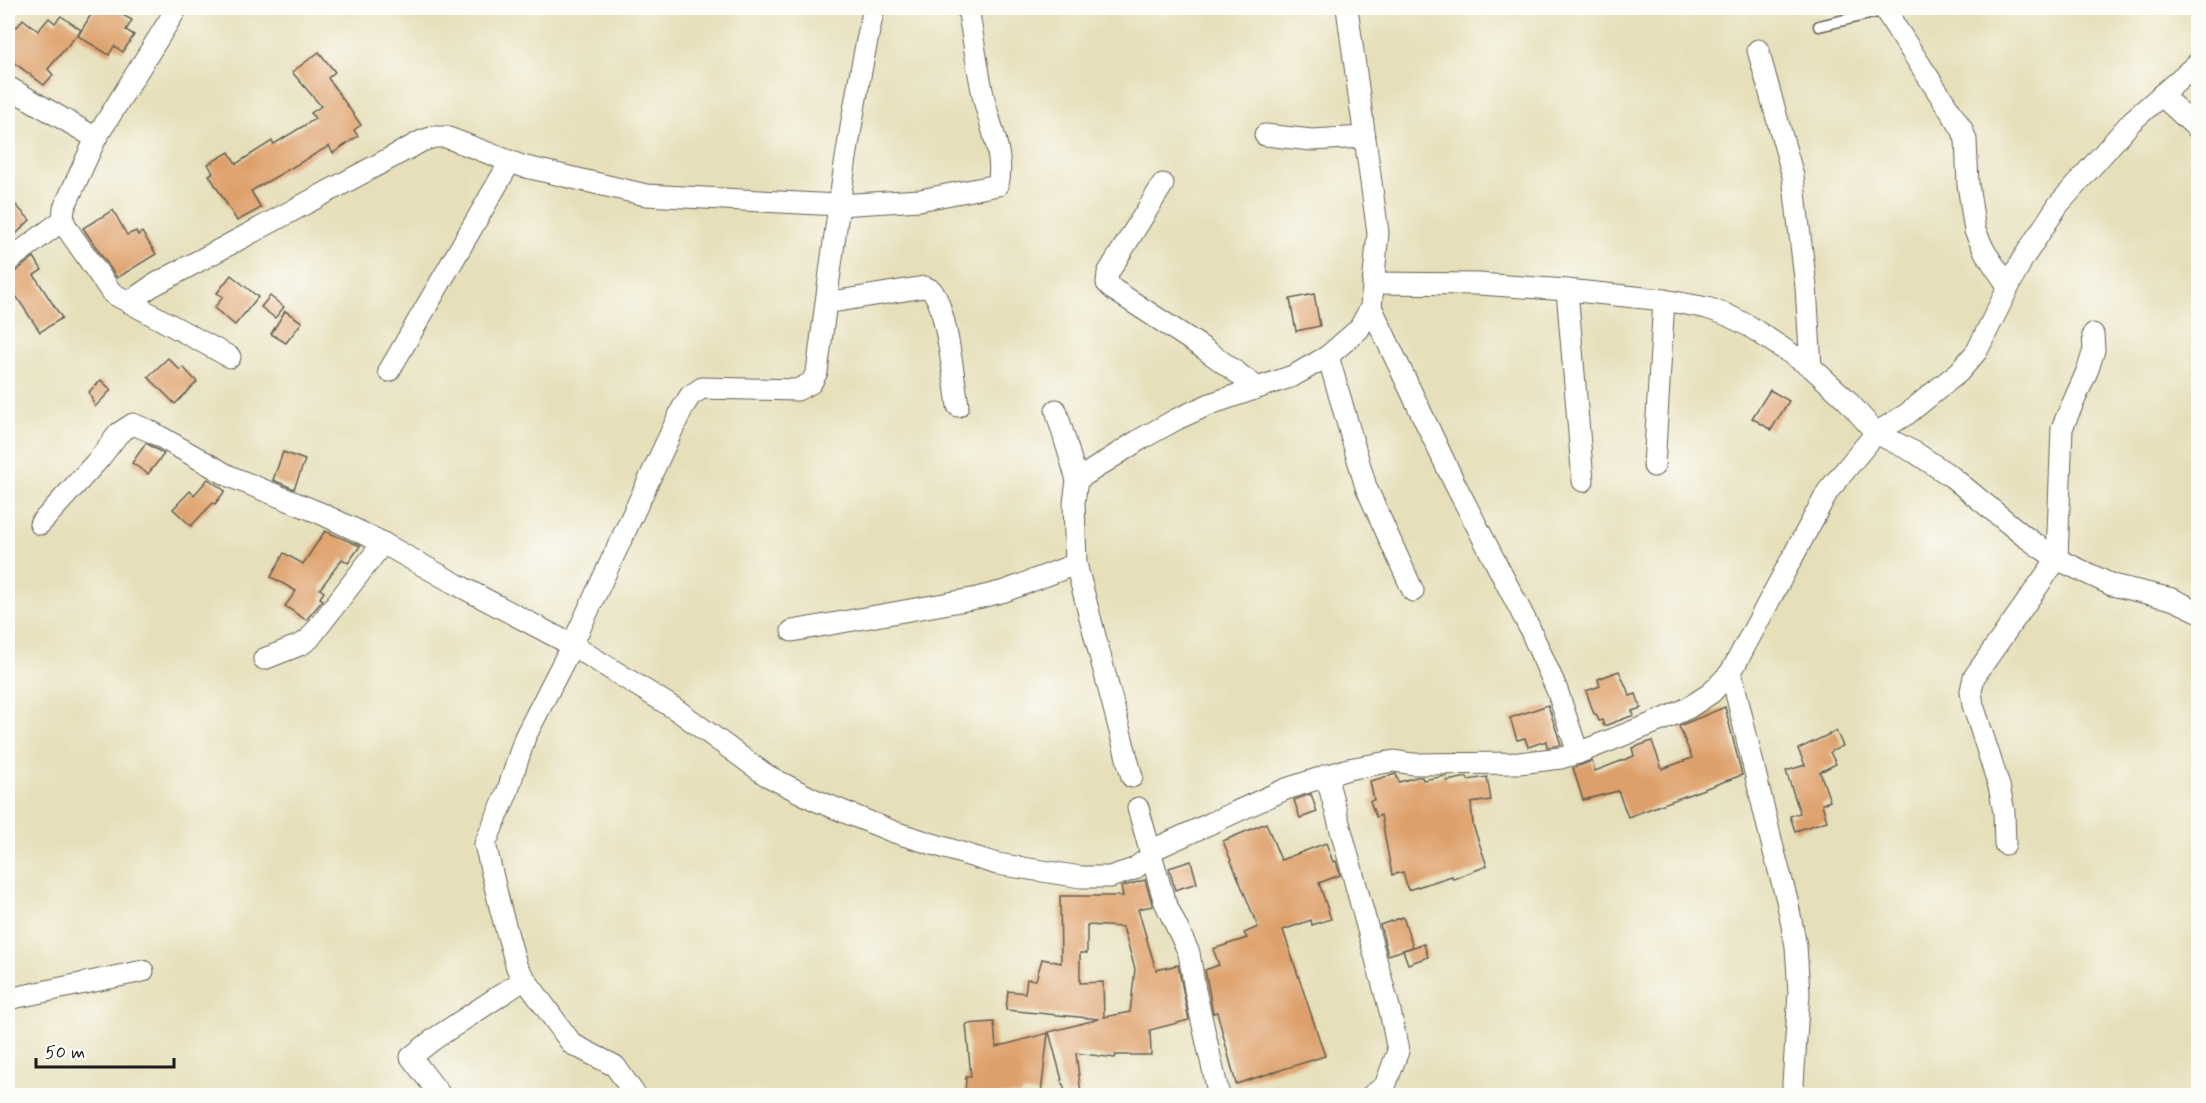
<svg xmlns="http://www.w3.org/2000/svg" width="2206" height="1103" font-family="Mynerve,sans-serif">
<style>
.building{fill:#dea06a;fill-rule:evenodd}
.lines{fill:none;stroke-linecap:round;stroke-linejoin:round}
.service-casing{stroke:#636053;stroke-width:13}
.minor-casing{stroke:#636053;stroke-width:23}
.service{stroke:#fff;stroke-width:10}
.minor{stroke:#fff;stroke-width:21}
</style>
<rect width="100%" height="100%" fill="#fdfcf7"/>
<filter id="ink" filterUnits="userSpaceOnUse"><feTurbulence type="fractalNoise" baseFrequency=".0167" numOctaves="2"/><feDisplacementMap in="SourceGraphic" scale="12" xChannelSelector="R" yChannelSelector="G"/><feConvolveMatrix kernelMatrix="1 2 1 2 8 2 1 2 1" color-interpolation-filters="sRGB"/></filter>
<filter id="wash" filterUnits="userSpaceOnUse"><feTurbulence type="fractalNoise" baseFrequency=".008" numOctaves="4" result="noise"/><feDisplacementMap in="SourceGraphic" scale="24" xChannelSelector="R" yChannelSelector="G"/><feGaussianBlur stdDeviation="1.35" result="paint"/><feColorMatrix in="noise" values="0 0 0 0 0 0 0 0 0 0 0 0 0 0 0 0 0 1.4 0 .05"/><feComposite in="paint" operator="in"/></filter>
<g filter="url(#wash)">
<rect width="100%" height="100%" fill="#e6dfba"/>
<g id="blocks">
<g class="building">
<polygon points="95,8 122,8 119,13 132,20 126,30 134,35 123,52 114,46 109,55 78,36"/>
<polygon points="61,16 81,30 48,69 53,75 44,85 8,58 8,20 17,27 23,19 38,31 49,18 55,23"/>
<polygon points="319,52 335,72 328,78 361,125 354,130 358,136 333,153 329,146 251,191 261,208 237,221 209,175 213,173 208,164 229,152 236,164 272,141 274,144 315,119 311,113 321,106 292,72"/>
<polygon points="8,197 30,220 8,242"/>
<polygon points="113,210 127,235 136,231 138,235 142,232 156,254 117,278 83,228"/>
<polygon points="34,257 42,270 34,275 62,318 40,332 8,284 8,273 16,271"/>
<polygon points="231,275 258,297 235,325 214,308 223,297 217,293"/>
<polygon points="1314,294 1320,326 1296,331 1290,299"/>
<polygon points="270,296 284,307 275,318 261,307"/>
<polygon points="285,311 302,322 286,343 271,334"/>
<polygon points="168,358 180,370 183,367 197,382 175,404 148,377"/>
<polygon points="101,380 111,390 95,407 89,392"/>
<polygon points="1770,390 1789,401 1771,430 1752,418"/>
<polygon points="146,443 164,454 148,474 132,463"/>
<polygon points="283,452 305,460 294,489 273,480"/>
<polygon points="208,479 225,491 215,504 213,503 191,526 173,509 190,491 194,495"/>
<polygon points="325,531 360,546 348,563 342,559 320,589 324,592 320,598 323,600 306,620 285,606 296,591 271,577 284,553 303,564"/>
<polygon points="1619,671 1630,696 1636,694 1641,708 1632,711 1634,715 1604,726 1602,720 1599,721 1596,714 1594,714 1586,691 1600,686 1598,679"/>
<polygon points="1548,705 1561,745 1547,747 1546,741 1528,747 1525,738 1517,740 1510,718"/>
<polygon points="1725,707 1742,775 1628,817 1618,791 1583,800 1573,768 1592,761 1595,771 1634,756 1632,748 1652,741 1662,769 1692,758 1679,726"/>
<polygon points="1836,731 1843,746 1830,752 1836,764 1820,772 1830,801 1822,804 1827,821 1795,831 1790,816 1800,813 1786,771 1805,765 1798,749"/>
<polygon points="1396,774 1399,782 1417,777 1422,777 1423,780 1446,776 1447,781 1467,777 1468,780 1487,777 1491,800 1471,803 1473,825 1487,866 1453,879 1452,876 1408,890 1403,872 1392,875 1381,815 1376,817 1370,801 1374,800 1370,781"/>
<polygon points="1311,794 1317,812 1300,818 1294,800"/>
<polygon points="1266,823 1281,860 1326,843 1333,862 1336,861 1340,875 1319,883 1331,919 1312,925 1311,920 1283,930 1325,1056 1236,1084 1217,1012 1213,1013 1205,970 1219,965 1213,949 1247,938 1244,933 1258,927 1223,841"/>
<polygon points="1191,861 1197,883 1175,890 1169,868"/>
<path d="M 1145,880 L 1153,906 L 1138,909 L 1156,970 L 1178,965 L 1189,1020 L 1150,1030 L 1151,1055 L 1116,1055 L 1115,1058 L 1076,1053 L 1081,1093 L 1066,1095 L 1049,1032 L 1099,1019 L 1006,1010 L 1008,991 L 1025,993 L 1027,979 L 1036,980 L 1042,959 L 1061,963 L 1060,896 L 1123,896 L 1121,887 ZM 1087,925 L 1123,927 L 1135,969 L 1130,1012 L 1104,1017 L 1103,982 L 1080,983 L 1080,953 L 1087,953 Z"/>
<polygon points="1403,917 1413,947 1388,955 1380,925"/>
<polygon points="1424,944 1428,957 1408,964 1403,950"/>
<polygon points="994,1022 996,1047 1048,1033 1041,1094 1022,1092 1022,1095 965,1095 966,1077 971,1077 966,1024"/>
</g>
</g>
</g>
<g filter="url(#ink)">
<use href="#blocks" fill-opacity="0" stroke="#636053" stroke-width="1.5"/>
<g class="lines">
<defs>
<polyline id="service" points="1819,26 1886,10"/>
<g id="minor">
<polyline points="177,8 96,138 64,208 63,220 68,230 112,293 230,357"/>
<polyline points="1884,8 1895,26 1962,129 1966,140 1968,184 1975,231 1985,252 2008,286"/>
<polyline points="1758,50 1793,176 1806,287 1811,367"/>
<polyline points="8,87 96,138"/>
<polyline points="2161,95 2198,129"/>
<polyline points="1265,135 1312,140 1364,137"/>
<polyline points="1163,184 1108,273 1107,283 1114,290 1203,348 1258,388"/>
<polyline points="8,261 63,220"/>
<polyline points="1373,283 1479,284 1567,290 1664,300 1707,308 1727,315 1749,326 1811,367 1846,399 1876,433 1916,453 1952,477 2024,536 2057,559 2112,585 2172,599 2198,611"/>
<polyline points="1567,290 1583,481"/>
<path d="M 129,302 L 152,286 L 422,141 L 434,137 L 446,137 L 522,166 L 646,195 L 839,205 L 920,200 L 998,185 C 1005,155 989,124 983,95 C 977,66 973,37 968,8"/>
<path d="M 826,303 L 924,287 C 926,288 931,289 932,291 C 945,303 955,385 958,406"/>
<polyline points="1371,307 1454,482 1529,627 1557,690 1578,753"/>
<polyline points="1328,356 1366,487 1413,591"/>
<polyline points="389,371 510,162"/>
<polyline points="1056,410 1077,480"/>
<polyline points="1654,466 1664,300"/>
<polyline points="40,524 99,459 119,433 133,424 152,432 229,476 320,513 379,541 456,584 572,645 677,710 766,775 815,800 894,832 997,864 1081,877 1110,877 1134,869 1143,862"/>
<polyline points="792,631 977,598 1005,591 1076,564"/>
<polyline points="264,659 302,644 309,639 383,543"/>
<polyline points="1326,775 1390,1011 1398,1051 1385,1086 1371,1096"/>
<polyline points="1132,777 1076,564 1074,503 1077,480 1139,440 1177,419 1210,404 1293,376 1328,356 1359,329 1371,307 1378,233 1347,8"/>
<polyline points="1138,808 1164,900 1189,953 1195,990 1219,1096"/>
<polyline points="2005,844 2004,812 1999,786 1973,705 1971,691 1974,677 2057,559 2062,428 2088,369 2094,350 2093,334"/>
<polyline points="1150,851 1286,789 1348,769 1394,761 1413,764 1519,763 1561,758 1578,753 1664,719 1688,708 1711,693 1731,672"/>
<polyline points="8,999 143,971"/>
<polyline points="441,1096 411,1057 434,1039 525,979"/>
<path d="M 636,1096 L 615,1066 L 572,1044 L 517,968 L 501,911 L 485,844 L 507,793 L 525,737 L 572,645 L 682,409 L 690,396 L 702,388 L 797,390 L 811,383 L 817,372 C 833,250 847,128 874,8"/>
<polyline points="1795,1096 1793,1084 1799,993 1796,946 1787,900 1774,852 1731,672 1828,491 1876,433 1907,414 1959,372 1977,351 2022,260 2058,205 2132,121 2198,63"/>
</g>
</defs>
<use href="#service" class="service-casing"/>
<use href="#minor" class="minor-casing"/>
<use href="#service" class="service"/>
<use href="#minor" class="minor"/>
</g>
</g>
<rect width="2206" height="1103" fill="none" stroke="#fdfcf7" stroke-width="30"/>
<path d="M36 1058v9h138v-9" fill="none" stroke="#1c1c1c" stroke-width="3"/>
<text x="45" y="1058" font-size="18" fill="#1c1c1c" stroke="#fdfcf7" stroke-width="4.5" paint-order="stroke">50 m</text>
</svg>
